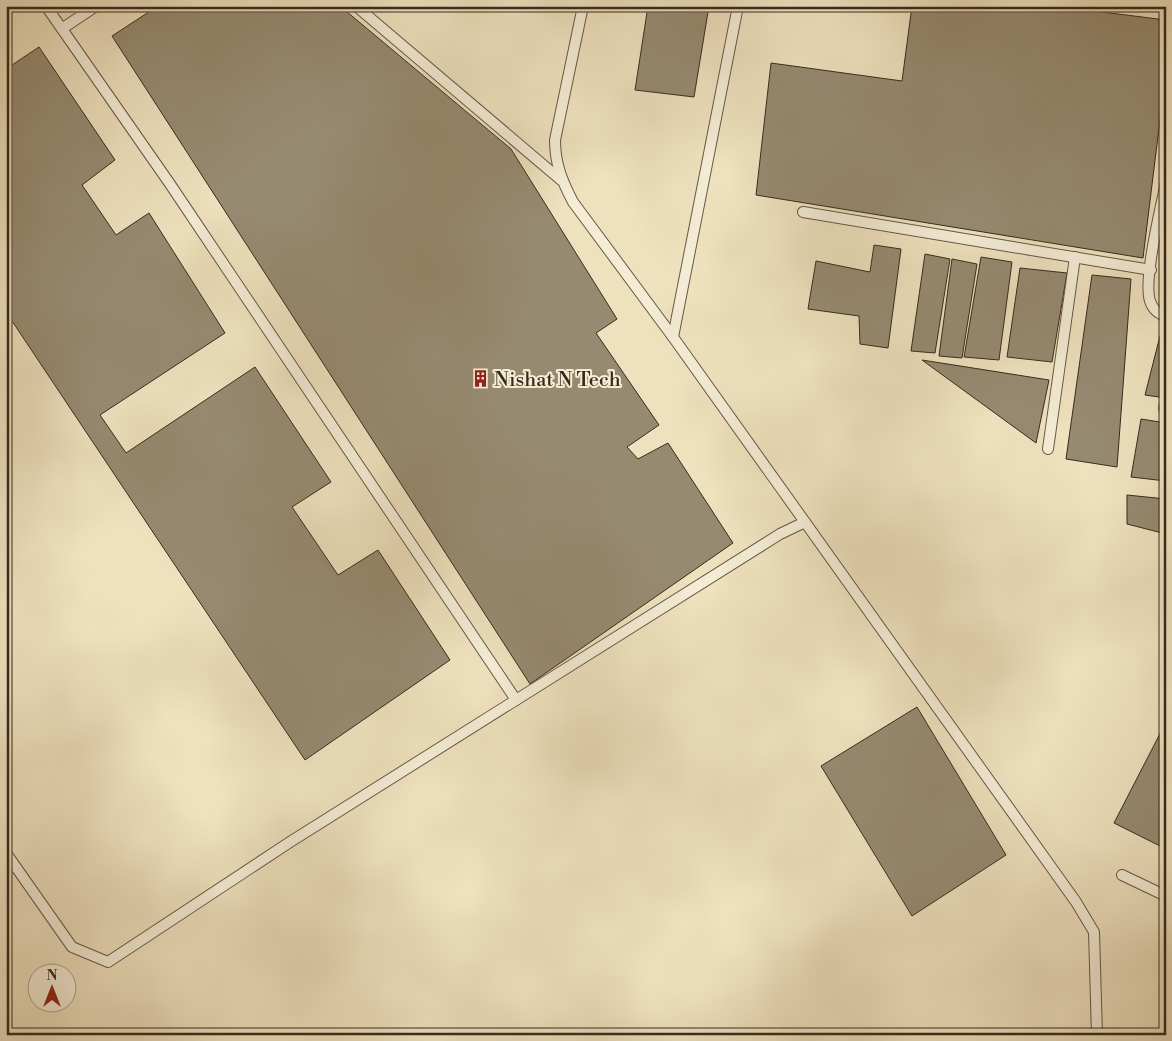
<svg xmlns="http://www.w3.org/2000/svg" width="1172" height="1041" font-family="'Libre Bodoni',serif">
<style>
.building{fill:#968a71;stroke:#372b1d}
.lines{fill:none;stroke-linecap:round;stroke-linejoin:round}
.lane-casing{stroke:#655845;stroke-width:12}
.lane{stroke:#f4ecd5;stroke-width:10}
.labels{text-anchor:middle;stroke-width:4;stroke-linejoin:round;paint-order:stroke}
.poi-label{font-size:20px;fill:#372b1d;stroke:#f4ecd5;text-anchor:start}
</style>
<rect width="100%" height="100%" fill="#eee1be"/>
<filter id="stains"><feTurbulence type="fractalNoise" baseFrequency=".004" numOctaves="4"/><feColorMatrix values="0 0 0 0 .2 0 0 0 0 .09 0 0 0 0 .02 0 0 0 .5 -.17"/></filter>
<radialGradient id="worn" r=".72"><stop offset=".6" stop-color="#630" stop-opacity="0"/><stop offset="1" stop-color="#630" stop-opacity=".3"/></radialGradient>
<g class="building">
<polygon points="158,6 340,6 511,149 617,319 596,333 659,425 627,447 638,459 668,443 733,543 530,684 112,36"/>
<polygon points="648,6 709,6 694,97 635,90"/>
<polygon points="912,6 1054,6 1166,20 1166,71 1143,258 756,195 771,63 902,81"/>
<polygon points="39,47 115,160 82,185 116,235 149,213 225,333 100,415 126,453 255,367 331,482 292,507 338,575 378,550 450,660 305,760 6,312 6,69"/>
<polygon points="874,245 901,249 888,348 860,344 859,316 808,309 816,261 870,272"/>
<polygon points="925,254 950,259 935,353 911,351"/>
<polygon points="981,257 1012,262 999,360 964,357"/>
<polygon points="952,259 977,264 962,358 939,356"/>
<polygon points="1020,268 1067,273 1052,362 1007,357"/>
<polygon points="1092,275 1131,279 1117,467 1066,459"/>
<polygon points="1160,336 1166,337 1166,398 1145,395"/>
<polygon points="922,360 1049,380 1036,443"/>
<polygon points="1141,419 1166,423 1166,481 1131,477"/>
<polygon points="1127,495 1166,499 1166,534 1127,524"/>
<polygon points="917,707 1006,855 912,916 821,766"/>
<polygon points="1166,722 1166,849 1114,823"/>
</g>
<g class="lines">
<defs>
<g id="lane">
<polyline points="46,6 170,184 516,700"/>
<polyline points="356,6 561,180"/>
<path d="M 583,6 L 555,140 C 555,164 562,181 573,202 L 673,337 L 1076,902 L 1094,932 L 1097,1035"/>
<polyline points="1159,6 1166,8"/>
<polyline points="63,28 96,6"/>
<path d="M 1166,182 C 1161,208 1143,279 1150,301 C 1153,310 1158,313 1166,317"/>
<polyline points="803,212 1151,270"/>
<polyline points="673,337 738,6"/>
<polyline points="1164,408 1166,408"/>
<polyline points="1048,449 1075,257"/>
<polyline points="6,853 72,947 108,962 290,842 780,534 805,522"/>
<polyline points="1122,875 1166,896"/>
</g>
</defs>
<use href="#lane" class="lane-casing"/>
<use href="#lane" class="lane"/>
</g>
<defs>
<symbol id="building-bare" viewBox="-9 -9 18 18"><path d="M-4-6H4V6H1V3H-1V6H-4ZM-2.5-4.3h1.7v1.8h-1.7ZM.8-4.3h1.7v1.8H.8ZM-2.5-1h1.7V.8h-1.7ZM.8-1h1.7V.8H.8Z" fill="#8f2418" stroke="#f4ecd5" stroke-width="2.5" paint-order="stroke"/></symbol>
</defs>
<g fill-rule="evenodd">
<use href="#building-bare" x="468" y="366" width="25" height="25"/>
</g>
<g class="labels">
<g class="poi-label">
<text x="494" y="386">Nishat N Tech</text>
</g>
</g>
<rect width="1172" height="1041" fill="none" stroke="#eee1be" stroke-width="25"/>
<rect x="8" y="8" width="1157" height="1026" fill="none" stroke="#372b1d" stroke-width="2.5"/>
<rect x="12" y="12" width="1147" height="1016" fill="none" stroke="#372b1d"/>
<g transform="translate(52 988)"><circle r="24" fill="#f4ecd5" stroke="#a89f8b"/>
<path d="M0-4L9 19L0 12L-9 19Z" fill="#8f2418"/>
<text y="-8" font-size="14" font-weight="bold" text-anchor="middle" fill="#372b1d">N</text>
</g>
<rect width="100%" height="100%" filter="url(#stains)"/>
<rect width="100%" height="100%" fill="url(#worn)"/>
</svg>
